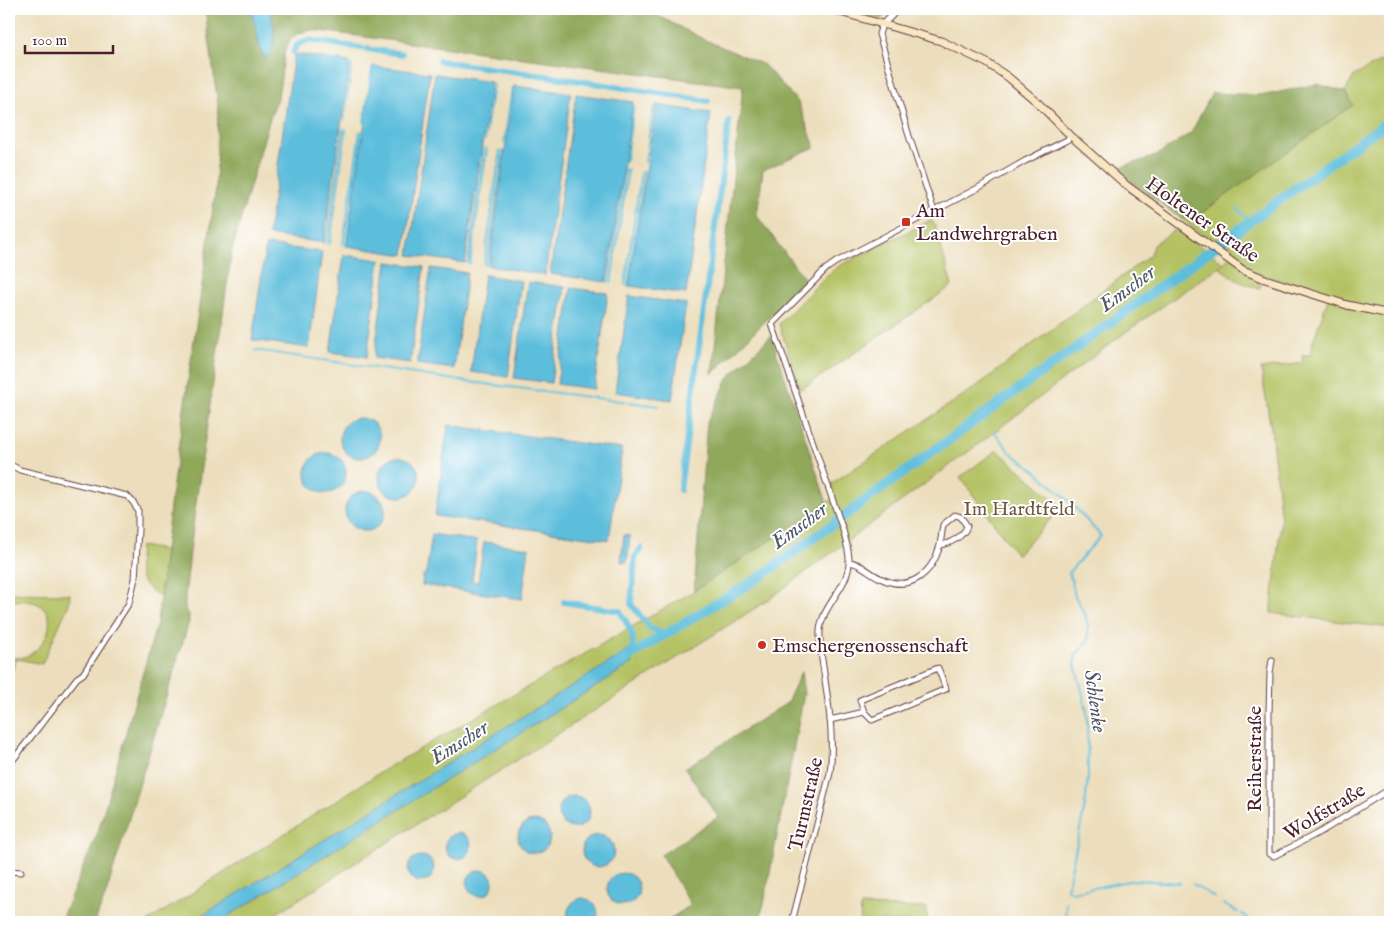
<svg xmlns="http://www.w3.org/2000/svg" width="1399" height="931" font-family="'IM FELL English',serif">
<style>
.green{fill:#b4c264;stroke:#7f7048}
.forest{fill:#8fa85a;stroke:#6c6442}
.water{fill:#5dbedc;stroke:#546e84}
.lines{fill:none;stroke-linecap:round;stroke-linejoin:round}
.stream{stroke:#5dbedc;stroke-width:2}
.canal{stroke:#5dbedc;stroke-width:6}
.river{stroke:#5dbedc;stroke-width:10}
.minor-casing{stroke:#623c41;stroke-width:7}
.tertiary-casing{stroke:#623c41;stroke-width:8}
.secondary-casing{stroke:#623c41;stroke-width:9}
.minor{stroke:#fff;stroke-width:5}
.tertiary{stroke:#fff;stroke-width:6}
.secondary{stroke:#f9e7c3;stroke-width:7}
.poi-dot{fill:#c8321e;stroke:#fff;stroke-width:2}
.labels{text-anchor:middle;stroke-width:4;stroke-linejoin:round;paint-order:stroke}
.poi-label{font-size:20px;fill:#4a1f2b;stroke:#fff;text-anchor:start}
.street-label{font-size:20px;fill:#4a1f2b;stroke:#fff}
.park-label{font-size:20px;fill:#6f583f;stroke:#fff}
.water-label{font-size:21px;font-style:italic;fill:#515769;stroke:#fff}
</style>
<rect width="100%" height="100%" fill="#fff"/>
<filter id="ink" filterUnits="userSpaceOnUse"><feTurbulence type="fractalNoise" baseFrequency=".02" numOctaves="2"/><feDisplacementMap in="SourceGraphic" scale="10" xChannelSelector="R" yChannelSelector="G"/><feConvolveMatrix kernelMatrix="1 2 1 2 8 2 1 2 1" color-interpolation-filters="sRGB"/></filter>
<filter id="wash" filterUnits="userSpaceOnUse"><feTurbulence type="fractalNoise" baseFrequency=".0096" numOctaves="4" result="noise"/><feDisplacementMap in="SourceGraphic" scale="20" xChannelSelector="R" yChannelSelector="G"/><feGaussianBlur stdDeviation="1.12" result="paint"/><feColorMatrix in="noise" values="0 0 0 0 0 0 0 0 0 0 0 0 0 0 0 0 0 1.4 0 .05"/><feComposite in="paint" operator="in"/></filter>
<g filter="url(#wash)">
<rect width="100%" height="100%" fill="#ecdebc"/>
<g class="green">
<polygon points="849,9 890,9 881,19"/>
<polygon points="1390,56 1390,628 1271,613 1281,520 1271,429 1261,369 1303,363 1302,356 1312,354 1311,347 1329,296 1265,276 1259,289 1238,281 1220,268 1223,264 1123,334 980,443 768,600 263,922 147,922 387,768 694,591 835,497 831,484 977,386 1150,255 1153,245 1176,229 1224,263 1232,254 1227,254 1180,218 1193,219 1352,105 1345,92 1354,76"/>
<polygon points="931,220 935,225 952,286 805,387 800,389 779,324 826,276 839,266"/>
<polygon points="997,450 1062,507 1017,555 960,477"/>
<path d="M 140,546 L 165,550 L 160,596 C 135,583 138,570 140,546 Z"/>
<path d="M 9,593 L 70,594 L 69,604 L 42,664 L 17,659 L 9,678 L 9,657 C 42,666 68,610 32,602 C 25,600 16,601 9,601 Z"/>
<polygon points="861,906 927,908 927,922 860,922"/>
</g>
<g class="forest">
<polygon points="205,9 645,9 703,39 764,65 798,102 815,147 763,170 757,216 806,281 712,374 743,87 312,30 297,34 290,40 285,50 278,97 270,118 232,249 194,517 185,597 185,609 189,614 189,622 105,897 95,922 60,922 98,832 157,623 171,498 216,188 218,105"/>
<polygon points="1317,84 1345,92 1353,105 1193,219 1180,218 1115,169 1156,156 1191,133 1212,93 1266,95"/>
<polygon points="771,336 827,503 694,591 707,422 729,377"/>
<polygon points="801,672 804,694 764,904 758,922 665,922 691,905 661,855 718,817 685,768 787,703"/>
</g>
<g class="water">
<path d="M 251,9 L 269,9 C 275,25 277,42 268,57 L 264,57 L 261,51 Z"/>
<polygon points="294,54 350,62 324,243 268,235"/>
<polygon points="373,66 430,73 404,255 347,246"/>
<polygon points="435,74 491,82 465,263 409,255"/>
<polygon points="514,86 571,93 545,275 489,266"/>
<polygon points="576,94 633,102 606,282 550,274"/>
<polygon points="656,105 711,113 686,294 629,286"/>
<polygon points="266,245 322,252 309,348 252,340"/>
<polygon points="344,255 380,260 367,357 330,352"/>
<polygon points="387,262 424,267 410,363 374,358"/>
<polygon points="431,268 467,273 454,369 417,364"/>
<polygon points="484,275 521,281 508,377 471,372"/>
<polygon points="528,282 565,287 551,383 514,378"/>
<polygon points="571,288 608,293 594,389 557,384"/>
<polygon points="629,296 686,304 672,400 615,392"/>
<circle cx="360" cy="438" r="20"/>
<polygon points="448,425 622,449 609,540 435,516"/>
<circle cx="326" cy="473" r="20"/>
<circle cx="399" cy="477" r="20"/>
<circle cx="365" cy="511" r="20"/>
<polygon points="432,534 477,541 472,581 478,582 484,542 529,548 522,599 422,585 423,575 426,575"/>
<polygon points="624,535 630,536 627,562 621,562"/>
<polygon points="627,650 633,663 219,922 192,922 623,654"/>
<circle cx="574" cy="812" r="16"/>
<circle cx="534" cy="837" r="16"/>
<circle cx="458" cy="846" r="13"/>
<circle cx="598" cy="851" r="16"/>
<circle cx="421" cy="869" r="13"/>
<circle cx="480" cy="883" r="13"/>
<circle cx="623" cy="889" r="16"/>
<path d="M 582,898 C 595,900 601,910 596,922 L 569,922 C 565,910 570,901 582,898 Z"/>
</g>
<g class="lines">
<g class="stream">
<polyline points="344,120 352,65"/>
<polyline points="364,122 372,68"/>
<polyline points="485,140 493,84"/>
<polyline points="504,142 512,88"/>
<polyline points="626,160 634,105"/>
<polyline points="645,162 653,108"/>
<polyline points="1237,208 1250,222"/>
<polyline points="327,244 343,129"/>
<polyline points="330,244 346,129"/>
<polyline points="343,245 360,131"/>
<polyline points="346,246 362,132"/>
<polyline points="468,263 484,148"/>
<polyline points="470,264 487,149"/>
<polyline points="484,265 500,151"/>
<polyline points="487,265 503,151"/>
<polyline points="608,282 625,169"/>
<polyline points="611,283 628,169"/>
<polyline points="625,285 641,172"/>
<polyline points="628,286 644,171"/>
<polyline points="255,350 462,381 659,406"/>
<polyline points="984,415 988,420"/>
<polyline points="994,431 1010,452 1037,472 1070,502 1101,536 1069,572 1075,596 1085,614 1088,625 1088,641 1075,656 1075,664 1087,711 1088,778 1085,806 1067,889 1072,892 1134,880 1180,883"/>
<polyline points="1193,884 1215,898"/>
<polyline points="1223,904 1238,912"/>
<polyline points="1242,914 1253,922"/>
<polyline points="1065,922 1066,902"/>
</g>
<g class="canal">
<polyline points="367,49 402,54"/>
<polyline points="293,52 297,45 308,40 361,48"/>
<polyline points="439,61 567,79 708,101"/>
<polyline points="680,490 729,121"/>
<polyline points="641,548 635,558 631,604 651,629 664,634"/>
<path d="M 564,602 L 620,611 C 630,630 637,634 630,656"/>
</g>
<polyline class="river" points="618,663 757,579 1390,120"/>
</g>
</g>
<g filter="url(#ink)">
<g class="lines">
<defs>
<g id="minor">
<polyline points="882,25 879,34 909,136 934,211"/>
<polyline points="9,464 20,470 127,496 133,502 138,511 138,530 135,579 129,603 83,674 77,678 9,765"/>
<path d="M 849,562 C 861,563 869,573 880,578 C 910,593 932,574 940,545 C 950,544 964,536 967,526 L 961,517 L 955,515 L 943,525 L 940,545"/>
<polyline points="1272,660 1270,673 1269,713 1269,854 1274,856 1322,831 1390,789"/>
<polygon points="938,668 946,689 872,720 864,712 860,700"/>
<polyline points="830,720 864,712"/>
<polyline points="9,871 21,872"/>
<path d="M 792,922 L 830,773 C 834,739 829,707 824,673 C 822,659 819,644 820,631 C 822,605 847,589 849,564 C 850,553 846,542 843,530 L 772,324 L 826,269 L 836,262 L 978,188 L 1025,161 L 1067,140 L 1071,136"/>
</g>
<polyline id="tertiary" points="882,25 898,9"/>
<polyline id="secondary" points="830,9 941,41 987,63 1008,77 1036,101 1071,136 1126,185 1243,270 1265,279 1347,305 1390,314"/>
</defs>
<use href="#minor" class="minor-casing"/>
<use href="#tertiary" class="tertiary-casing"/>
<use href="#secondary" class="secondary-casing"/>
<use href="#minor" class="minor"/>
<use href="#tertiary" class="tertiary"/>
<use href="#secondary" class="secondary"/>
</g>
</g>
<g class="poi-dot">
<rect x="901" y="217" width="10" height="10" rx="2.5"/>
<circle cx="762" cy="645" r="5"/>
</g>
<g class="labels">
<g class="poi-label">
<text x="916" y="217">Am<tspan x="916" dy="23">Landwehrgraben</tspan></text>
<text x="772" y="652">Emschergenossenschaft</text>
</g>
<g class="street-label">
<text transform="translate(1203 219) rotate(35)" y="7">Holtener Straße</text>
<text transform="translate(1254 759) rotate(-90)" y="7">Reiherstraße</text>
<text transform="translate(805 804) rotate(-77)" y="7">Turmstraße</text>
<text transform="translate(1324 811) rotate(-31)" y="7">Wolfstraße</text>
</g>
<g class="park-label">
<text x="1019" y="515">Im Hardtfeld</text>
</g>
<g class="water-label">
<text transform="translate(1127 288) rotate(-36)" y="7">Emscher</text>
<text transform="translate(799 525) rotate(-36)" y="7">Emscher</text>
<text transform="translate(1096 701) rotate(82)" y="7">Schlenke</text>
<text transform="translate(459 742) rotate(-32)" y="7">Emscher</text>
</g>
</g>
<rect width="1399" height="931" fill="none" stroke="#fff" stroke-width="30"/>
<path d="M25 45v8h88v-8" fill="none" stroke="#4a1f2b" stroke-width="2.5"/>
<text x="32" y="45" font-size="15" fill="#4a1f2b" stroke="#ffffff" stroke-width="4" paint-order="stroke">100 m</text>
</svg>
